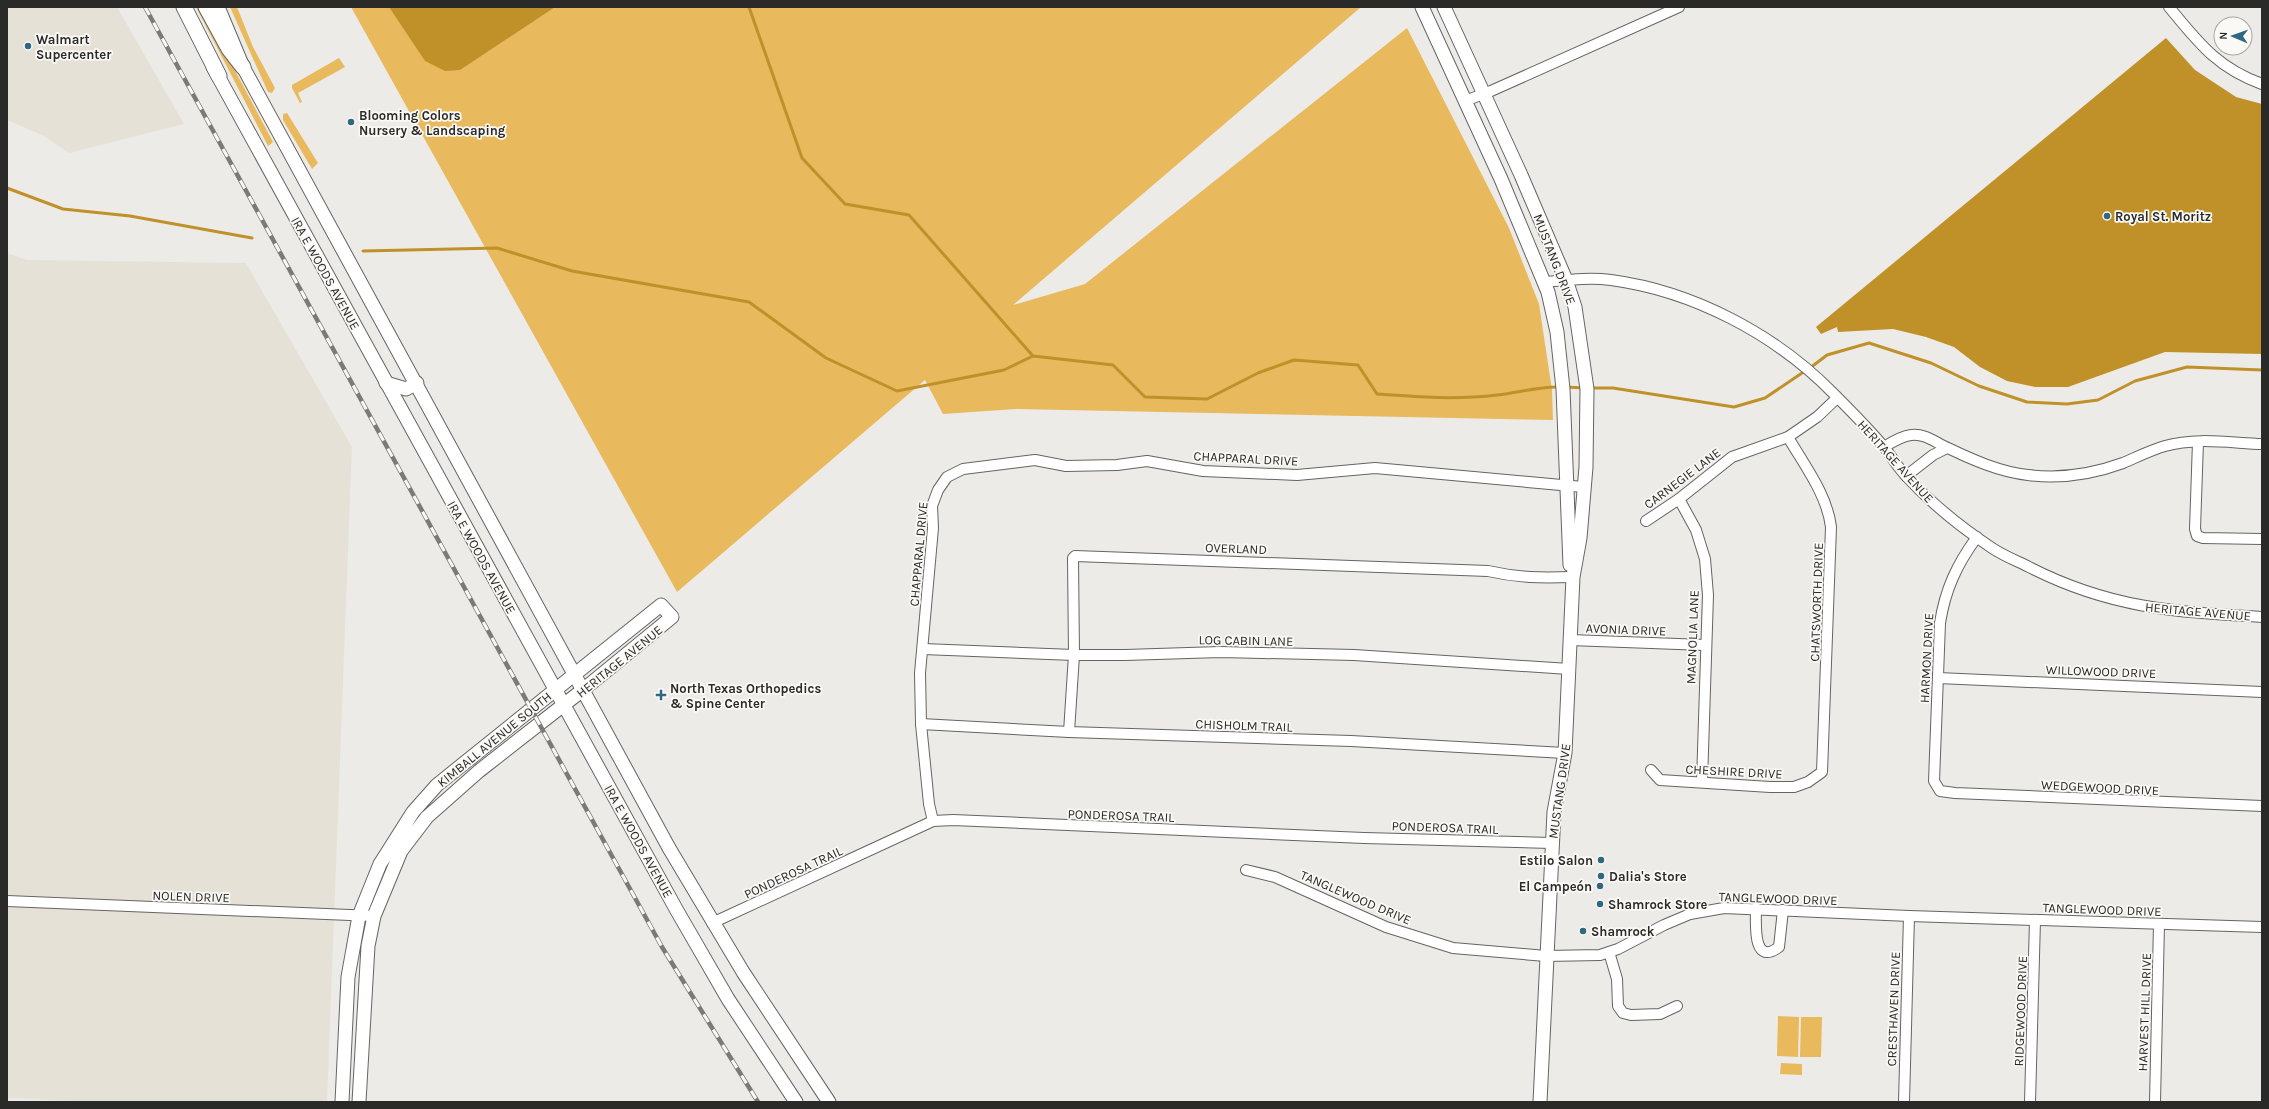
<svg xmlns="http://www.w3.org/2000/svg" width="2269" height="1109" font-family="Karla,sans-serif">
<style>
.built{fill:#e6e1d7}
.green{fill:#e8b95d}
.water{fill:#c09129}
.lines{fill:none;stroke-linecap:round;stroke-linejoin:round}
.stream{stroke:#c09129;stroke-width:3}
.minor-casing{stroke:#666462;stroke-width:12}
.major-casing{stroke:#666462;stroke-width:15}
.highway-casing{stroke:#666462;stroke-width:17}
.minor{stroke:#fff;stroke-width:10}
.major{stroke:#fff;stroke-width:13}
.highway{stroke:#fff;stroke-width:15}
.rail-casing{stroke:#7b7a78;stroke-width:4.5}
.rail{stroke:#faf9f6;stroke-width:3;stroke-dasharray:9;stroke-linecap:butt}
.poi-dot{fill:#306782;stroke:#faf9f6;stroke-width:1.5}
.labels{text-anchor:middle;stroke-width:3.5;stroke-linejoin:round;paint-order:stroke}
.poi-label{font-size:13px;font-weight:bold;fill:#2a2a28;stroke:#faf9f6;text-anchor:start}
.street-label{font-size:13px;fill:#2a2a28;stroke:#faf9f6}
</style>
<rect width="100%" height="100%" fill="#edebe8"/>
<g class="built">
<polygon points="7,7 117,7 184,124 69,153 44,136 7,120"/>
<polygon points="7,253 27,260 246,263 352,447 327,1102 92,1102 7,1098"/>
</g>
<g class="green">
<polygon points="196,7 199,7 208,20 273,142 268,146"/>
<polygon points="230,7 237,7 253,47 275,88 272,93 268,92"/>
<polygon points="351,7 1361,7 1013,305 1085,284 1407,28 1509,228 1539,304 1552,390 1553,420 1016,409 943,414 925,380 677,592"/>
<polygon points="339,58 345,67 298,93 302,102 300,103 292,88 292,85"/>
<polygon points="287,113 318,163 312,169 283,120 283,114"/>
<polygon points="1778,1016 1799,1017 1798,1057 1777,1056"/>
<polygon points="1801,1017 1822,1017 1821,1057 1800,1057"/>
<polygon points="1781,1063 1802,1064 1802,1075 1780,1074"/>
</g>
<g class="water">
<polygon points="389,7 555,7 460,70 445,71 425,61"/>
<polygon points="2166,38 2195,70 2236,97 2262,104 2262,354 2165,352 2068,387 2035,387 2007,381 1980,367 1954,347 1926,337 1893,329 1838,332 1837,327 1821,334 1816,327"/>
</g>
<g class="lines">
<g class="stream">
<path d="M 749,7 L 802,158 L 845,204 L 909,215 L 1033,356 L 1113,365 L 1145,397 L 1207,399 L 1258,373 L 1294,360 L 1358,365 L 1377,394 C 1417,397 1456,400 1497,395 C 1518,393 1539,386 1560,387"/>
<polyline points="7,188 63,209 130,216 252,238"/>
<polyline points="363,251 497,248 572,271 749,302 826,358 897,391 1004,370 1033,356"/>
<polyline points="1810,368 1827,355 1869,343 1931,363 1979,386 2027,402 2067,404 2098,400 2135,381 2187,367 2262,370"/>
<polyline points="1566,387 1584,388"/>
<polyline points="1590,388 1613,388 1734,407 1765,398 1805,371"/>
</g>
<defs>
<g id="minor">
<path d="M 2169,7 C 2198,42 2217,68 2262,84"/>
<polyline points="1465,101 1491,91 1679,7"/>
<path d="M 1545,282 C 1567,280 1589,277 1611,280 C 1693,291 1775,334 1833,393 C 1850,410 1868,428 1884,447 C 1892,457 1898,468 1907,477 C 1932,504 1962,528 1992,548 C 2004,556 2017,561 2029,567 C 2109,608 2174,612 2262,617"/>
<polyline points="2198,442 2195,529 2197,536 2203,538 2262,539"/>
<path d="M 1884,447 C 1892,442 1902,436 1911,435 C 1925,433 1936,443 1948,448 C 1973,460 2000,472 2028,475 C 2060,479 2093,474 2123,463 C 2137,457 2151,450 2165,446 C 2196,437 2231,443 2262,444"/>
<polyline points="1906,476 1933,455 1947,448"/>
<polyline points="1679,499 1696,530 1705,559 1708,595 1702,782"/>
<polyline points="1646,521 1679,499 1732,457 1788,437 1817,417 1837,398"/>
<path d="M 1977,537 C 1957,564 1945,590 1940,623 L 1934,781 L 1940,791 L 1955,793 L 2262,806"/>
<polyline points="1570,640 1705,645"/>
<polyline points="923,649 1074,655 1125,655 1220,652 1354,655 1569,669"/>
<polyline points="1938,678 2262,692"/>
<polyline points="921,724 1069,732 1351,741 1565,753"/>
<path d="M 1069,732 L 1074,655 L 1073,558 L 1075,556 L 1488,571 C 1519,578 1541,578 1573,577"/>
<path d="M 1651,770 L 1660,780 L 1770,787 L 1794,787 L 1808,782 L 1822,772 L 1831,527 C 1827,494 1804,465 1788,437"/>
<polyline points="933,821 929,804 921,724 920,673 933,528 932,506 938,490 947,477 963,469 1035,460 1066,466 1117,465 1147,461 1203,471 1297,475 1375,468 1583,487"/>
<polyline points="1246,870 1275,877 1386,927 1453,948 1546,956 1600,955 1618,949 1664,925 1690,914 1724,908 1909,916 2262,927"/>
<polyline points="7,901 374,916"/>
<path d="M 1756,908 C 1756,923 1752,967 1779,947 L 1783,910"/>
<polyline points="712,923 933,821 953,820 1364,838 1552,843"/>
<polyline points="1609,952 1617,979 1618,1006 1623,1013 1631,1015 1660,1014 1677,1006"/>
<polyline points="1904,1102 1909,916"/>
<polyline points="2030,1102 2035,920"/>
<polyline points="2155,1102 2159,924"/>
</g>
<g id="major">
<polyline points="218,7 243,67 669,848 743,972 829,1102"/>
<polyline points="1422,7 1501,179 1548,292 1557,332 1563,389 1570,565"/>
<polyline points="1444,7 1521,175 1566,280 1575,307 1587,389 1586,467 1580,538 1573,577 1565,753 1554,812 1540,1102"/>
<polyline points="213,67 676,909 728,999 796,1102"/>
<polyline points="386,383 406,389 417,383"/>
<polyline points="342,1102 348,977 359,916 380,864 413,812 437,785 661,605 672,617 584,689 479,771 427,817 401,851 374,916 368,946 359,1102"/>
</g>
<g id="highway">
<polyline points="184,7 219,76"/>
<polyline points="206,7 229,49 243,67"/>
</g>
</defs>
<use href="#minor" class="minor-casing"/>
<use href="#major" class="major-casing"/>
<use href="#highway" class="highway-casing"/>
<use href="#minor" class="minor"/>
<use href="#major" class="major"/>
<use href="#highway" class="highway"/>
<defs>
<polyline id="rail" points="145,7 662,947 758,1102"/>
</defs>
<use href="#rail" class="rail-casing"/>
<use href="#rail" class="rail"/>
</g>
<g class="poi-dot">
<circle cx="28" cy="46" r="4"/>
<circle cx="351" cy="122" r="4"/>
<circle cx="2107" cy="216" r="4"/>
<path d="M659 689h4v4h4v4h-4v4h-4v-4h-4v-4h4z"/>
<circle cx="1601" cy="860" r="4"/>
<circle cx="1601" cy="876" r="4"/>
<circle cx="1600" cy="886" r="4"/>
<circle cx="1600" cy="904" r="4"/>
<circle cx="1583" cy="931" r="4"/>
</g>
<g class="labels">
<g class="poi-label">
<text x="36" y="44">Walmart<tspan x="36" dy="15">Supercenter</tspan></text>
<text x="359" y="120">Blooming Colors<tspan x="359" dy="15">Nursery &amp; Landscaping</tspan></text>
<text x="2115" y="221">Royal St. Moritz</text>
<text x="670" y="693">North Texas Orthopedics<tspan x="670" dy="15">&amp; Spine Center</tspan></text>
<text x="1593" y="865" text-anchor="end">Estilo Salon</text>
<text x="1609" y="881">Dalia's Store</text>
<text x="1592" y="891" text-anchor="end">El Campeón</text>
<text x="1608" y="909">Shamrock Store</text>
<text x="1591" y="936">Shamrock</text>
</g>
<g class="street-label">
<text transform="translate(1555 259) rotate(69)" y="5">MUSTANG DRIVE</text>
<text transform="translate(326 273) rotate(61)" y="5">IRA E WOODS AVENUE</text>
<text transform="translate(1246 458) rotate(3)" y="5">CHAPPARAL DRIVE</text>
<text transform="translate(1896 461) rotate(48)" y="5">HERITAGE AVENUE</text>
<text transform="translate(1682 478) rotate(-37)" y="5">CARNEGIE LANE</text>
<text transform="translate(1236 548) rotate(2)" y="5">OVERLAND</text>
<text transform="translate(918 554) rotate(-85)" y="5">CHAPPARAL DRIVE</text>
<text transform="translate(482 557) rotate(61)" y="5">IRA E WOODS AVENUE</text>
<text transform="translate(1816 602) rotate(-88)" y="5">CHATSWORTH DRIVE</text>
<text transform="translate(2198 611) rotate(5)" y="5">HERITAGE AVENUE</text>
<text transform="translate(1626 629) rotate(2)" y="5">AVONIA DRIVE</text>
<text transform="translate(1692 637) rotate(-88)" y="5">MAGNOLIA LANE</text>
<text transform="translate(1246 640) rotate(1)" y="5">LOG CABIN LANE</text>
<text transform="translate(1926 658) rotate(-87)" y="5">HARMON DRIVE</text>
<text transform="translate(619 661) rotate(-39)" y="5">HERITAGE AVENUE</text>
<text transform="translate(2101 671) rotate(2)" y="5">WILLOWOOD DRIVE</text>
<text transform="translate(1244 725) rotate(2)" y="5">CHISHOLM TRAIL</text>
<text transform="translate(494 739) rotate(-39)" y="5">KIMBALL AVENUE SOUTH</text>
<text transform="translate(1734 771) rotate(3)" y="5">CHESHIRE DRIVE</text>
<text transform="translate(2100 787) rotate(3)" y="5">WEDGEWOOD DRIVE</text>
<text transform="translate(1559 791) rotate(-82)" y="5">MUSTANG DRIVE</text>
<text transform="translate(1121 815) rotate(2)" y="5">PONDEROSA TRAIL</text>
<text transform="translate(1445 827) rotate(2)" y="5">PONDEROSA TRAIL</text>
<text transform="translate(639 841) rotate(61)" y="5">IRA E WOODS AVENUE</text>
<text transform="translate(793 872) rotate(-25)" y="5">PONDEROSA TRAIL</text>
<text transform="translate(191 896) rotate(2)" y="5">NOLEN DRIVE</text>
<text transform="translate(1356 897) rotate(23)" y="5">TANGLEWOOD DRIVE</text>
<text transform="translate(1778 898) rotate(2)" y="5">TANGLEWOOD DRIVE</text>
<text transform="translate(2102 909) rotate(2)" y="5">TANGLEWOOD DRIVE</text>
<text transform="translate(1893 1009) rotate(-88)" y="5">CRESTHAVEN DRIVE</text>
<text transform="translate(2020 1011) rotate(-88)" y="5">RIDGEWOOD DRIVE</text>
<text transform="translate(2144 1012) rotate(-88)" y="5">HARVEST HILL DRIVE</text>
</g>
</g>
<rect width="2269" height="1109" fill="none" stroke="#2a2a28" stroke-width="16"/>
<g transform="translate(2233 36) rotate(272)"><circle r="19" fill="#faf9f6" stroke="#a7a6a4"/>
<path d="M0-3L7 15L0 10L-7 15Z" fill="#306782"/>
<text y="-6" font-size="11" font-weight="bold" text-anchor="middle" fill="#2a2a28">N</text>
</g>
</svg>
